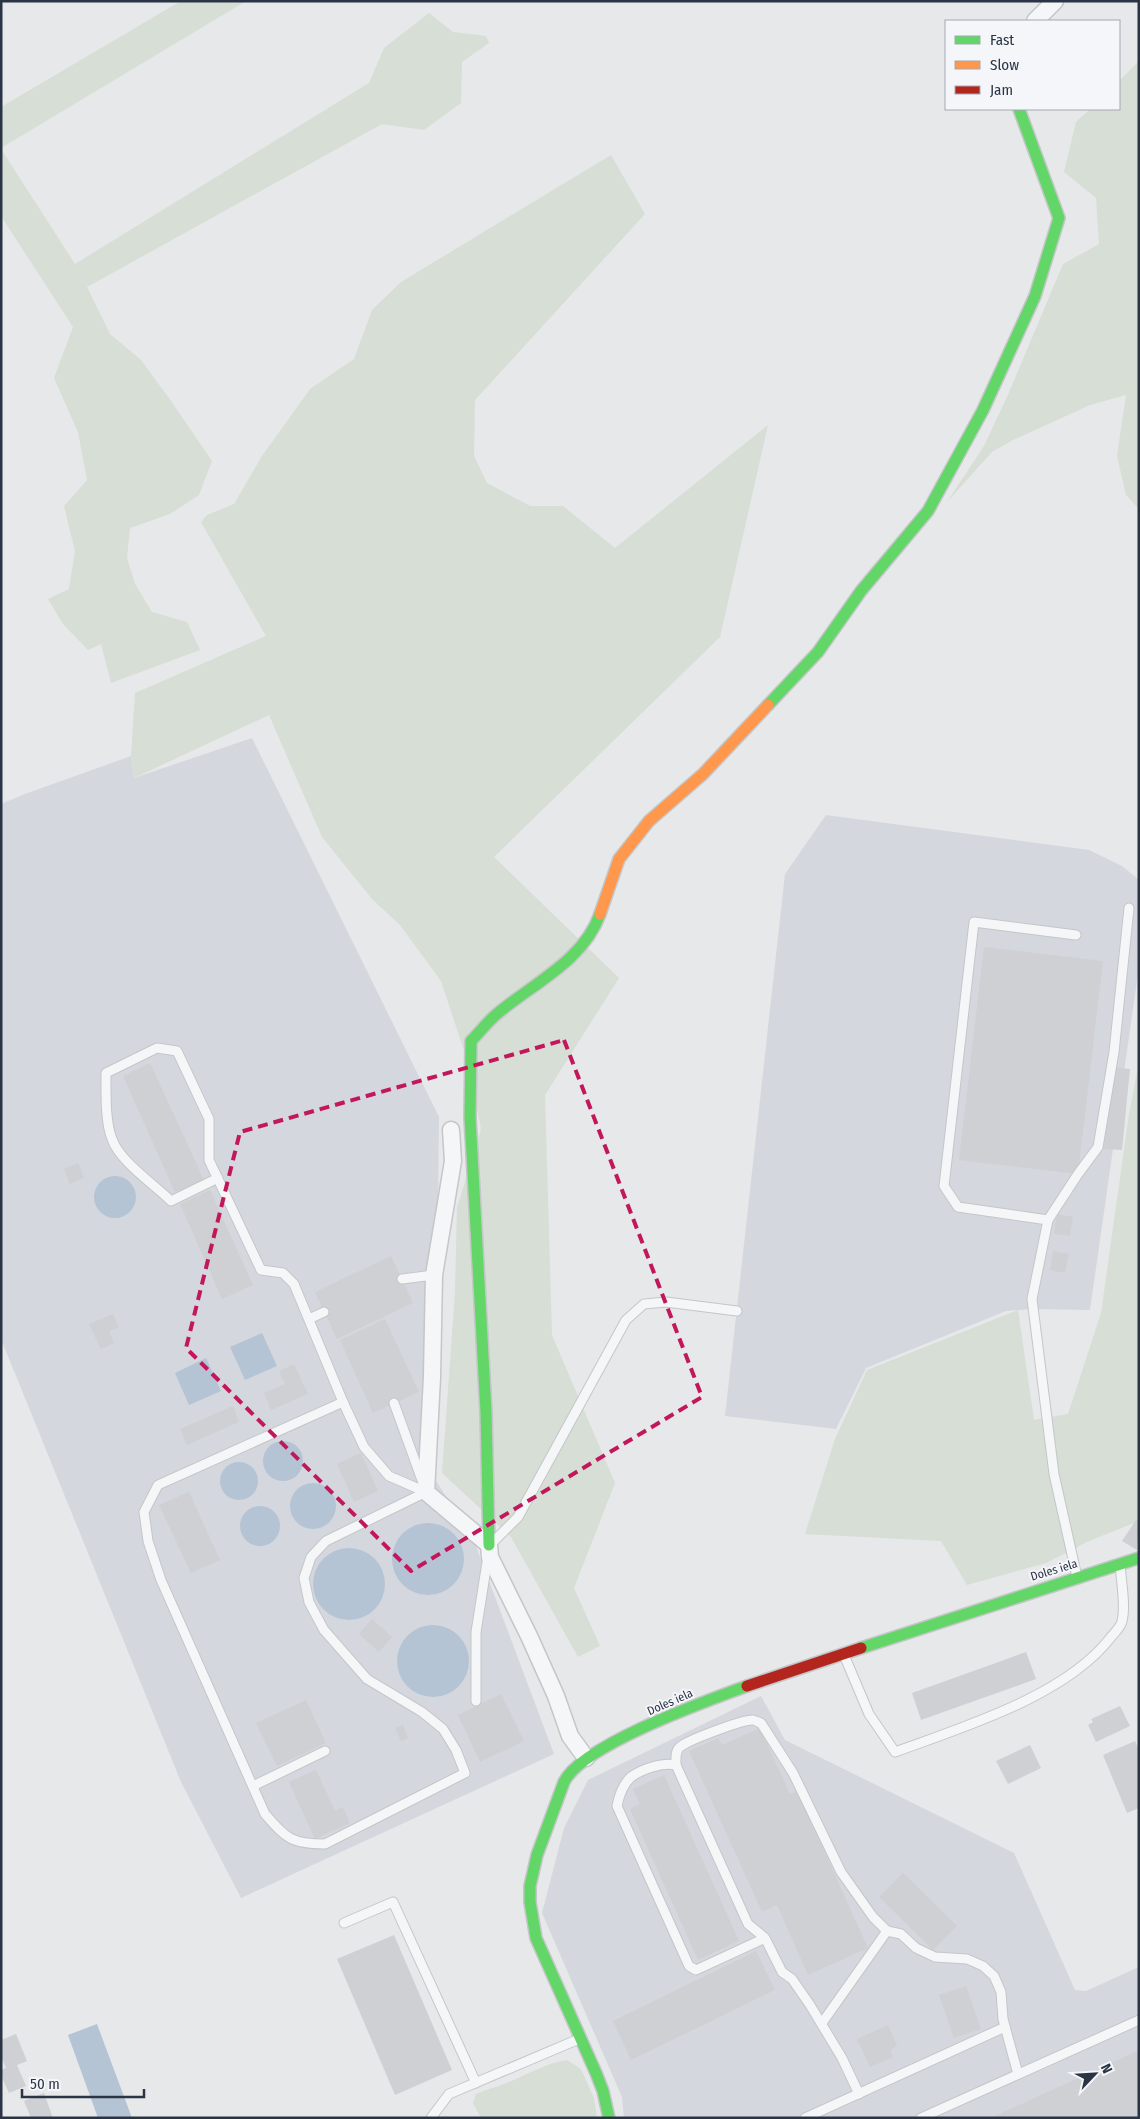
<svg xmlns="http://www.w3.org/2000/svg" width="1140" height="2119" font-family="'Fira Sans Condensed',sans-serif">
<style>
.built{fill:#d4d7dd}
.green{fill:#d6ded6}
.water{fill:#b4c4d5}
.building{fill:#ced0d3}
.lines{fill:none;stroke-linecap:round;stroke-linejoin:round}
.lane-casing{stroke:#c4c6c8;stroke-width:11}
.street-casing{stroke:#c4c6c8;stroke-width:19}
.fast-casing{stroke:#c4c6c8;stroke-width:14}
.slow-casing{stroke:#c4c6c8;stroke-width:14}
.jam-casing{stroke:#c4c6c8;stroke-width:14}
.lane{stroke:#f5f6f7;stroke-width:9}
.street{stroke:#f5f6f7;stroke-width:16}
.fast{stroke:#63d668;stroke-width:11}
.slow{stroke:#ff974d;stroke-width:11}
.jam{stroke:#b3261e;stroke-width:11}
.marked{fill:none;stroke:#c2185b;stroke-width:4;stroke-dasharray:10 6;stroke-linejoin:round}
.labels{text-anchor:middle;stroke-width:4;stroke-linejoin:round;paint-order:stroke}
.street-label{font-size:12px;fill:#2b3445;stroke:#f4f6f9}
</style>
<rect width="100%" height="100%" fill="#e6e8ea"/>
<g class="built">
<polygon points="252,738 439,1117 435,1479 474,1541 554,1754 241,1898 181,1782 1,1339 1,804 25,794 131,756 134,778"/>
<polygon points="826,815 1089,850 1122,866 1139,880 1139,967 1090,1310 1033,1309 1006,1311 866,1368 836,1429 725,1416 785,874"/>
<polygon points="761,1696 785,1740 1014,1853 1075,1990 1086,1991 1139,1967 1139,2118 624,2118 622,2097 542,1913 564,1828 588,1780"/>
</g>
<g class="green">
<polygon points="181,1 246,1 1,148 1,107"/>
<polygon points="429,13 453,32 486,36 489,43 462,62 461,103 424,130 382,124 87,287 110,334 141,360 171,401 212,461 199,495 170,514 130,528 127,558 135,584 152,612 187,622 200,650 111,683 101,644 88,650 63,624 48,599 69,589 75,551 64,506 87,480 78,432 54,378 73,327 1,216 1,149 75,264 369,83 384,48"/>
<polygon points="1139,61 1139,509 1126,495 1117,456 1126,395 1090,405 1013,440 992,452 947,502 984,446 1007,397 1063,264 1099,244 1096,198 1064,172 1076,122 1090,109 1119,109 1119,81"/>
<polygon points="611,155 645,214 475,400 474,456 487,483 530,506 563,506 615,548 768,425 720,637 494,857 619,978 545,1095 552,1335 615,1483 574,1588 600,1646 578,1657 511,1537 442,1473 455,1292 457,1208 481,1129 467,1060 441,981 400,925 372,899 322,837 269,715 134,778 131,756 135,693 266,636 201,522 207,515 234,504 262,456 310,389 354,359 372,310 401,282"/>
<polygon points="1139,1062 1139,1521 1089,1541 1046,1563 967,1585 941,1541 805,1534 835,1439 867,1370 1018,1310 1034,1420 1068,1414 1101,1313 1129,1114"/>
<path d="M 567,2060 L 581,2069 L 594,2098 L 597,2118 L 481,2118 L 473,2103 L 476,2094 C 487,2089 498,2087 509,2082 C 529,2074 546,2063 567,2060 Z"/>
</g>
<g class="water">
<circle cx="115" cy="1197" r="21"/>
<polygon points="262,1333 277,1366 245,1380 230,1347"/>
<polygon points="206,1358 221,1391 189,1405 175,1373"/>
<circle cx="283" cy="1461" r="20"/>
<circle cx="239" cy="1481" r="19"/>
<circle cx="313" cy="1506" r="23"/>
<circle cx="260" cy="1526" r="20"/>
<circle cx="428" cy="1559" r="36"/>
<circle cx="349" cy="1584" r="36"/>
<circle cx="433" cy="1661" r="36"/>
<polygon points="97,2024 132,2118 98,2118 68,2035"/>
</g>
<g class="building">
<polygon points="984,947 1103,961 1078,1174 959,1160"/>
<polygon points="150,1063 204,1180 175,1192 123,1076"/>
<polygon points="1112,1067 1130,1069 1122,1150 1104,1149"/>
<polygon points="78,1163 84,1178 70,1184 64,1169"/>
<polygon points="210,1190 253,1285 222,1299 180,1204"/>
<polygon points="1057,1214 1073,1217 1070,1236 1054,1234"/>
<polygon points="1053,1251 1069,1254 1065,1273 1050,1270"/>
<polygon points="391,1256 413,1303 337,1339 315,1292"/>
<polygon points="113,1314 119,1327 109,1331 114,1343 101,1349 89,1324"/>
<polygon points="385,1319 419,1392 373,1413 340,1340"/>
<polygon points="294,1364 308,1394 271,1410 264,1393 285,1384 279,1371"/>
<polygon points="233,1406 239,1422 187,1445 180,1429"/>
<polygon points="361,1453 378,1491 354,1502 337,1464"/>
<polygon points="189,1492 220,1560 191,1573 159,1505"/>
<polygon points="1136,1520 1139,1522 1137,1550 1122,1541"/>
<polygon points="372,1619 392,1637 379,1652 359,1634"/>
<polygon points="1026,1652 1036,1679 921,1720 912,1693"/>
<polygon points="501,1694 524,1741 480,1762 458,1715"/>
<polygon points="306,1700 326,1743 277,1766 256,1723"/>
<polygon points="1120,1706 1130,1726 1096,1742 1088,1725 1093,1722 1091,1719"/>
<polygon points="403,1725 408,1738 401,1741 395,1728"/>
<polygon points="760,1728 790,1794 797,1791 868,1948 808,1975 777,1905 762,1912 689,1751 718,1738 722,1745"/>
<polygon points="1135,1741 1139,1750 1139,1808 1127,1813 1103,1755"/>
<polygon points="1030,1745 1041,1768 1008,1784 996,1761"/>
<polygon points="316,1770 335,1811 343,1807 350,1823 315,1839 289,1782"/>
<polygon points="664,1775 739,1941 698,1960 630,1809 640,1804 633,1789"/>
<polygon points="903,1873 957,1926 933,1950 879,1897"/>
<polygon points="394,1935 452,2070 395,2095 337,1959"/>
<polygon points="756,1951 775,1990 631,2060 613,2021"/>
<polygon points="966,1986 981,2029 954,2038 939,1995"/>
<polygon points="888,2025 897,2046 890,2050 893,2057 870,2067 857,2039"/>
<polygon points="16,2034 27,2061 17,2065 26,2086 9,2093 1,2075 1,2070 6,2068 1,2056 1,2040"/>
<polygon points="1139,2050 1139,2118 991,2118"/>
<polygon points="44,2093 53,2118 31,2118 24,2101"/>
</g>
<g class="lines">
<defs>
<g id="lane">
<path d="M 218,1178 L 171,1201 C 154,1184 120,1162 112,1139 C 105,1122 106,1091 106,1073 L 157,1048 L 177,1051 L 209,1119 L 209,1160 L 261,1270 L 283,1273 L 294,1284 L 343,1402"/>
<polyline points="1048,1220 958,1207 944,1186 974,922 1076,935"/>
<polyline points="402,1279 434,1275"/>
<polyline points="309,1319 324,1312"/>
<path d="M 343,1402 L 364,1447 L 389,1476 L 426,1492 L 326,1541 L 311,1557 L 304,1578 L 309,1602 L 324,1630 L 367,1679 L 422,1712 L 443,1729 L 456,1750 L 465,1773 L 325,1844 C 291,1844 286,1838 265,1814 L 161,1580 L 148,1541 L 144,1512 L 158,1485 Z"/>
<polyline points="394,1403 423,1483"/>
<polyline points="493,1542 518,1517 626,1320 644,1304 666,1302 737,1311"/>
<polyline points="1077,1577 1054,1474 1032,1299 1048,1220 1078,1174 1098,1147 1114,1052 1129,908"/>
<path d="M 844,1655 L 869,1714 L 895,1752 C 963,1727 1066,1696 1111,1637 C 1115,1632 1121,1627 1122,1621 C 1126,1606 1121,1580 1120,1564"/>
<polyline points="476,1701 476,1632 488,1556"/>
<path d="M 676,1765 C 676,1758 675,1751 680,1747 C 688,1740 744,1719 753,1720 C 756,1721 758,1722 761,1723 L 793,1773 L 841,1872 L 873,1917 L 887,1931"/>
<polyline points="253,1786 325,1751"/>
<polyline points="344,1923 393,1902 476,2083"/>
<path d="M 765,1938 L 696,1970 L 689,1966 L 617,1806 C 619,1796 623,1784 631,1777 C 642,1769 663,1762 676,1765 L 748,1924 L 765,1938 L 782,1972 L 792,1979 L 810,2005 L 842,2058 L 859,2094"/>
<polyline points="822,2023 887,1931 901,1934 916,1948 935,1957 967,1959 983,1966 994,1976 1001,1992 1003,2019 1018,2074"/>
<polyline points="431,2118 449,2094 579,2039"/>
<polyline points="805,2118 1005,2027"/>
<polyline points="921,2118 1139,2020"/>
</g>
<g id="street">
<polyline points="1035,21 1055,1"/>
<polyline points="451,1130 453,1161 434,1275 432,1377 426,1492 489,1545 490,1557 529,1636 556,1696 570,1736 586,1758"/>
</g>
<g id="fast">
<polyline points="768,705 818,652 861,591 928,511 983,410 1035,296 1059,218 1019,109"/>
<path d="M 489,1545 L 486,1412 L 470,1117 L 471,1041 C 480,1032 488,1021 498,1013 C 534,983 584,960 600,914"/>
<polyline points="861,1648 1139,1558"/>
<path d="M 609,2118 L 603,2091 L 596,2073 L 536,1938 L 530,1902 L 530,1886 L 537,1855 L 564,1782 C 582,1745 706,1701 747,1686"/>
</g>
<polyline id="slow" points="600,914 619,859 649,821 703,774 768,705"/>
<polyline id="jam" points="747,1686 861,1648"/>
</defs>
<use href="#lane" class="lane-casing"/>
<use href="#street" class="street-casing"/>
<use href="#fast" class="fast-casing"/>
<use href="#slow" class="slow-casing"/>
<use href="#jam" class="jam-casing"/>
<use href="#lane" class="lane"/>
<use href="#street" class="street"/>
<use href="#fast" class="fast"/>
<use href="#slow" class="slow"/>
<use href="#jam" class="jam"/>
</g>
<path class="marked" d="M 564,1040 L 702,1397 L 411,1571 L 186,1348 L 240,1132 Z"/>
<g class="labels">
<g class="street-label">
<text transform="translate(1054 1570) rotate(-17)" y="4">Doles iela</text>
<text transform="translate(670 1702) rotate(-24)" y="4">Doles iela</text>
</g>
</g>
<rect width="1140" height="2119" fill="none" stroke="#2b3445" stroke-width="5"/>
<rect x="945" y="20" width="175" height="90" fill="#f4f6f9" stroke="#a4a8b1"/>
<rect x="955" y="36" width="25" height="8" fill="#63d668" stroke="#a4a8b1"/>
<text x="990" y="45" font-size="15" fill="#2b3445">Fast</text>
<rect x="955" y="61" width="25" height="8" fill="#ff974d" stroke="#a4a8b1"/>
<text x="990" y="70" font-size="15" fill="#2b3445">Slow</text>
<rect x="955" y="86" width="25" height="8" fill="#b3261e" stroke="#a4a8b1"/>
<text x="990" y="95" font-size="15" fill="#2b3445">Jam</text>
<g transform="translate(1095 2074) rotate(65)" stroke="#f4f6f9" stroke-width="4" paint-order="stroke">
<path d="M0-4L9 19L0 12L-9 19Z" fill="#2b3445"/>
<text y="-8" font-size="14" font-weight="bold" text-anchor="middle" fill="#2b3445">N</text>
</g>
<path d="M22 2089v8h122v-8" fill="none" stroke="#2b3445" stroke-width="2.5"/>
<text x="30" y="2089" font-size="15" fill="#2b3445" stroke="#f4f6f9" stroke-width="4" paint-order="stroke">50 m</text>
</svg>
